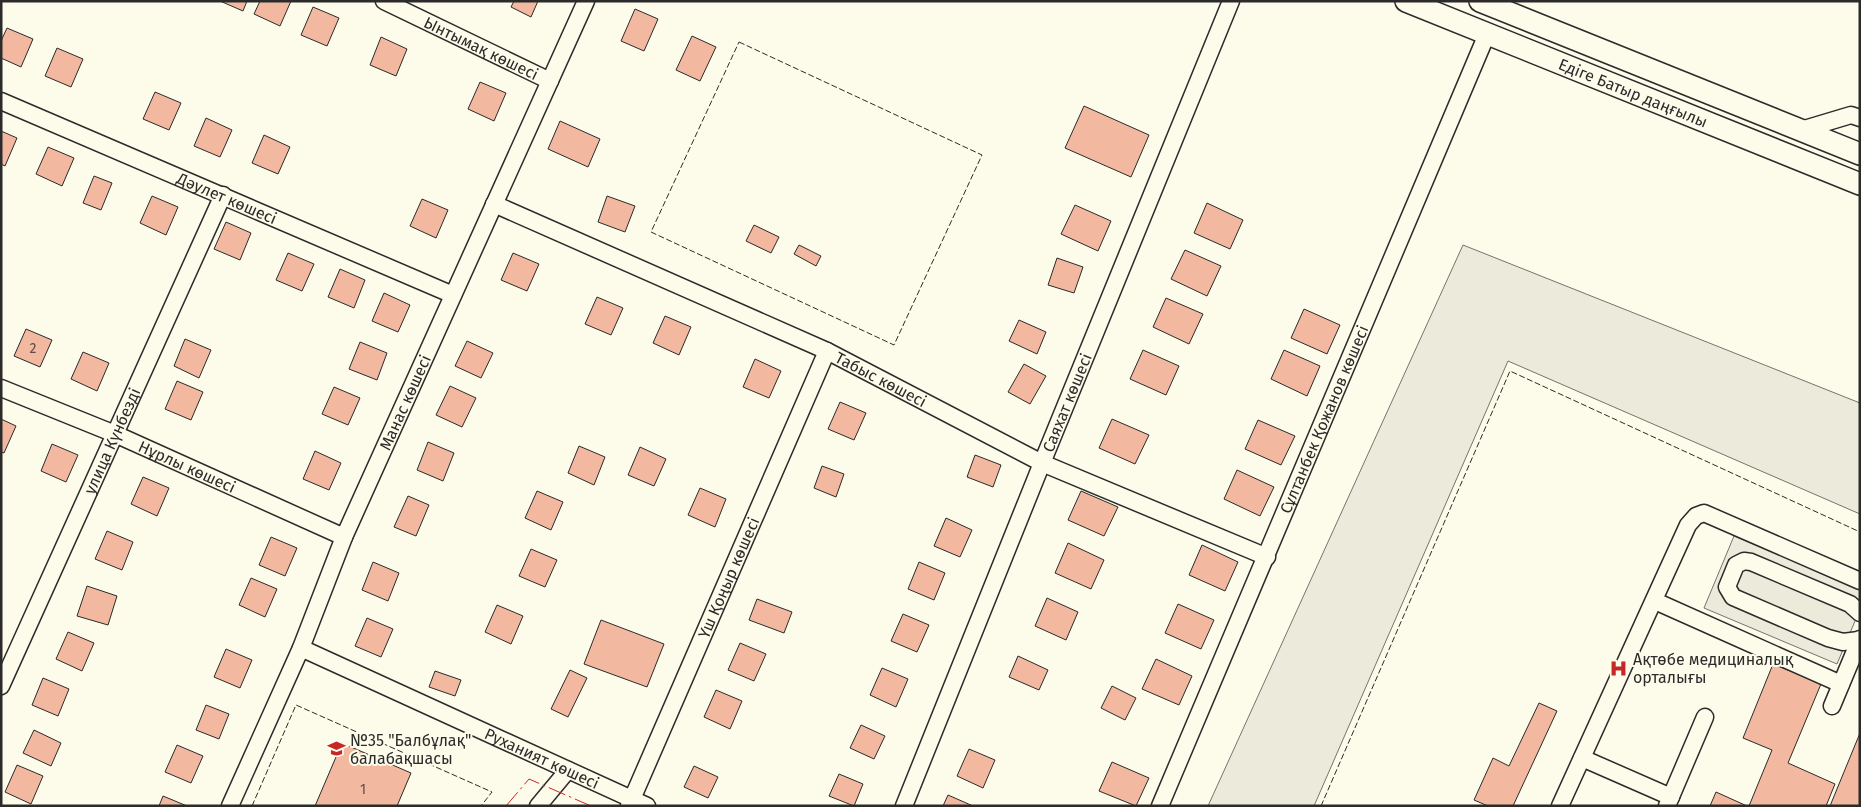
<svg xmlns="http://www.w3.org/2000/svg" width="1861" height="807" font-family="'Fira Sans',sans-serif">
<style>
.green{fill:#ecebdb;stroke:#74746e}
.parking{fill:#eceadb;stroke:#74746e}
.building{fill:#f2b8a0;stroke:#2b2b2b}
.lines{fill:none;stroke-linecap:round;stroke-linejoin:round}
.minor-casing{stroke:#2b2b2b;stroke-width:19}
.major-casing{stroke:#2b2b2b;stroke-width:24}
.minor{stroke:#fdfbea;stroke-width:16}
.major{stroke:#fdfbea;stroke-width:21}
.fence{stroke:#2b2b2b;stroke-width:1;stroke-dasharray:6 2.5;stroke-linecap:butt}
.power{stroke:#c62828;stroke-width:1;stroke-dasharray:18 4 2.5 4;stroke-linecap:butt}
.labels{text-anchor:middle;stroke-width:4;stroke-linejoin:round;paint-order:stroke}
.number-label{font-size:14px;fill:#5d4e48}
.street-label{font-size:16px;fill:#2b2b2b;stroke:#fdfbea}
.poi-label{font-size:16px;fill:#2b2b2b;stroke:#fdfbea;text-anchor:start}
</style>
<rect width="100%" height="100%" fill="#fdfbea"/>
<polygon class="green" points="1463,245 1860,403 1860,514 1508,361 1314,806 1208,806"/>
<polygon class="parking" points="1734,536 1860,589 1860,609 1837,664 1704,608"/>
<g class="building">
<polygon points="220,1 247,1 243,11"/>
<polygon points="260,1 291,1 280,26 254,14"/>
<polygon points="514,1 538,1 531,17 511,7"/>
<polygon points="313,7 339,18 327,46 301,35"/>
<polygon points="635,9 658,19 644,51 621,41"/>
<polygon points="7,28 33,39 21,67 1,58 1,41"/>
<polygon points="692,36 716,47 700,81 676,70"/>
<polygon points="381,37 407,49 396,76 370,65"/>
<polygon points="57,48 83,59 71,87 45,76"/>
<polygon points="480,82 506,93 494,121 468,109"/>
<polygon points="155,92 181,103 169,130 143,119"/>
<polygon points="1084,106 1149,135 1131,177 1065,148"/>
<polygon points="206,118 232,130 220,157 194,146"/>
<polygon points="560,121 600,139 588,167 548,149"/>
<polygon points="1,131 17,138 5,166 1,164"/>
<polygon points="264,135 290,147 278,174 252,163"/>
<polygon points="48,147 74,158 62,186 36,174"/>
<polygon points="94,176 112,183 101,210 83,203"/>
<polygon points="152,196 178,207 166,235 140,223"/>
<polygon points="607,196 635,206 625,232 598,222"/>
<polygon points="422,199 448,210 436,238 410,226"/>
<polygon points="1207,203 1243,220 1230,249 1194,233"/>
<polygon points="1075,205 1111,221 1098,251 1061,234"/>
<polygon points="226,222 251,233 240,260 214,249"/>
<polygon points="754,225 779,237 771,253 746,241"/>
<polygon points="799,245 821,256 816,266 794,254"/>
<polygon points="1185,250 1221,266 1207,296 1171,279"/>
<polygon points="288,253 314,264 302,291 276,280"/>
<polygon points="513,253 539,264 527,291 501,280"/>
<polygon points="1057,258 1083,267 1074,293 1048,285"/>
<polygon points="340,269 365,280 354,308 328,297"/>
<polygon points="384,293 410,305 398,332 372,321"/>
<polygon points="597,297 623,308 611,335 585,324"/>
<polygon points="1166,298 1203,314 1189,344 1153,327"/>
<polygon points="1304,309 1340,325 1327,354 1291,338"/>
<polygon points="665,316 691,327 679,355 653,343"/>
<polygon points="1019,320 1046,332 1037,354 1009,341"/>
<polygon points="26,329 52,340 40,367 14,356"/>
<polygon points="185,339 211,350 199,378 174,366"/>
<polygon points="467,341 493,353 481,378 455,366"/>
<polygon points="360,342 387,353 377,380 349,369"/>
<polygon points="1143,350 1179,366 1166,395 1130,379"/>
<polygon points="1284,350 1320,366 1307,396 1271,379"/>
<polygon points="83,352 109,363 97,391 71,379"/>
<polygon points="755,359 781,371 769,398 743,387"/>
<polygon points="1024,364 1046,376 1030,404 1008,392"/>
<polygon points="177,381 203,392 191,420 165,409"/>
<polygon points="450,386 476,398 462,427 436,415"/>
<polygon points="334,387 360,398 348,425 322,414"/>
<polygon points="840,402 866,413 854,440 828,429"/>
<polygon points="1,419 16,426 4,453 1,452"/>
<polygon points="1112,419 1149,435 1135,464 1099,448"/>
<polygon points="1258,420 1295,436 1281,465 1245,449"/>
<polygon points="428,442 454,453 443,481 417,470"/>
<polygon points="52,444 78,455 66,482 41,471"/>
<polygon points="579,446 605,457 594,485 568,473"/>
<polygon points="640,447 666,459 654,486 628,475"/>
<polygon points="315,451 341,463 329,490 303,479"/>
<polygon points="975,455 1001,465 993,487 967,477"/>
<polygon points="822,466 844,474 836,497 814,488"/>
<polygon points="1237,470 1274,487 1260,516 1224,499"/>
<polygon points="143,477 169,488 157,516 131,504"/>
<polygon points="700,488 726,499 715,527 688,515"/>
<polygon points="537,491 563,502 551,530 525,518"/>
<polygon points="1081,491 1118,507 1104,536 1068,520"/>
<polygon points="408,496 429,505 416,536 394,527"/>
<polygon points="946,518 972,530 960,557 934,546"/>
<polygon points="107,531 133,542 122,570 95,559"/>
<polygon points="271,537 297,548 285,576 259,565"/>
<polygon points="1068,543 1104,560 1091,589 1055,573"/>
<polygon points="1202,545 1238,562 1225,591 1189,575"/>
<polygon points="531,549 557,560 545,587 519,576"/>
<polygon points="373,562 399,573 388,601 362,590"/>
<polygon points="919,562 945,573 934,600 908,589"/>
<polygon points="251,578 277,589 265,617 239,605"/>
<polygon points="87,586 117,596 108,625 77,616"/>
<polygon points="1047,598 1078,612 1066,640 1035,626"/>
<polygon points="757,599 792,612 784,633 749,620"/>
<polygon points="1178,604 1214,620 1201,649 1165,633"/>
<polygon points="497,605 523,616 511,644 485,632"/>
<polygon points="903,614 929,625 917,652 891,641"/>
<polygon points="367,618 393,629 381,657 355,646"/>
<polygon points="601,620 664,644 647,687 584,664"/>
<polygon points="68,632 94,643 82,671 56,659"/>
<polygon points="740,643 766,654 754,681 728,670"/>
<polygon points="226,649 252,660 240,688 214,677"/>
<polygon points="1018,656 1048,670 1039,690 1009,677"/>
<polygon points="1156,659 1192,676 1179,705 1142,689"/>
<polygon points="1773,664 1821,684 1788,763 1835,784 1826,806 1749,806 1772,750 1743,738"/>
<polygon points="882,668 908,679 896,707 870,695"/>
<polygon points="570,670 587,678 568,717 551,709"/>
<polygon points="435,671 461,680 455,696 429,687"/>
<polygon points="43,678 69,689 58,716 32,705"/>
<polygon points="1112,686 1136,698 1125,720 1101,708"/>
<polygon points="716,690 742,701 730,729 704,717"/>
<polygon points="1539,703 1557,711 1513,806 1488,806 1474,800 1493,758 1509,766"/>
<polygon points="206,705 229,714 219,739 196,730"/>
<polygon points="861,725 885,736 874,759 850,748"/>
<polygon points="34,730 61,743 51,766 23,753"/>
<polygon points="1860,733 1860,806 1830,806"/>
<polygon points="342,743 411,773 397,806 315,806"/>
<polygon points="177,745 203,756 191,783 165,772"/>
<polygon points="969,749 995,760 983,788 957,776"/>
<polygon points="1112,762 1149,778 1136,806 1099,791"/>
<polygon points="17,765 43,776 31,804 5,792"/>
<polygon points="694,766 718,777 708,798 684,787"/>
<polygon points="839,774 863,784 854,806 829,796"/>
<polygon points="1716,792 1747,806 1710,806"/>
<polygon points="948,795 973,806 943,806"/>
<polygon points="163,796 187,806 159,806"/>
</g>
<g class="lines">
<defs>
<g id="minor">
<path id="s1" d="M 384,1 L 550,81"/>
<path id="s2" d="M 1,101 L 453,295"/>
<polyline points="1801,130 1851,115 1860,118"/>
<path id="s3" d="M 494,204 L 827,351 L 1042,463 L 1267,557"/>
<path id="s4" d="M 1,388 L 115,434 L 344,537"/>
<polyline points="1655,601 1841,684"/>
<polyline points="1859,640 1843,642 1828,638 1733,597 1727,587 1736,565 1744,561 1751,562 1850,604 1860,613"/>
<path id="s5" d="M 301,648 L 647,806"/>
<path id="s6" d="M 1,686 L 223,195"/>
<polyline points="1832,706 1860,639"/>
<polyline points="1582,758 1671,797"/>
<path id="s7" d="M 230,806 L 301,648 L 344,537 L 586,1"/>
<polyline points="538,806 568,770"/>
<path id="s8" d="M 629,806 L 827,351"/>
<path id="s9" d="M 904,806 L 1042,463 L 1231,1"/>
<path id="s10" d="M 1160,806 L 1487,34"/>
<polyline points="1560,806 1688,525 1696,516 1704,513 1860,581"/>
<polyline points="1667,806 1705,717"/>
</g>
<g id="major">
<path id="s11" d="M 1406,1 L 1860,184"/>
<polyline points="1480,1 1860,154"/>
</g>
</defs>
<use href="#minor" class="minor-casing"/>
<use href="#major" class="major-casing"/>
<use href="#minor" class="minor"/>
<use href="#major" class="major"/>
<g class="fence">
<polygon points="739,42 982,155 894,345 651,232"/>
<polyline points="252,806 296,705 492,792 481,806"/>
<polyline points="1321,806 1510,371 1860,532"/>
</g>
<polyline class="power" points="506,806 529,779 591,806"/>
</g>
<defs>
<symbol id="hospital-bare" viewBox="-9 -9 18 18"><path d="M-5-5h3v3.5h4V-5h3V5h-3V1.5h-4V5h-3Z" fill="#c62828" stroke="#fdfbea" stroke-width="2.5" paint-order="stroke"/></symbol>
<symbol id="school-bare" viewBox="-9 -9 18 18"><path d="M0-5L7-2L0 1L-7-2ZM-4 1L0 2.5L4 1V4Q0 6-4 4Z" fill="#c62828" stroke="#fdfbea" stroke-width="2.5" paint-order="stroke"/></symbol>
</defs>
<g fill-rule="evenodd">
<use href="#hospital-bare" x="1606" y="656" width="25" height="25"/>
<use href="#school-bare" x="324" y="736" width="25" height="25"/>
</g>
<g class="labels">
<g class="number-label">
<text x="33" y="353">2</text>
<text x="363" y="794">1</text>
</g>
<g class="street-label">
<text dy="6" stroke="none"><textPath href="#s1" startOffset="108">Ынтымақ көшесі</textPath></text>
<text dy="6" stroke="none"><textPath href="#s11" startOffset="245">Едіге Батыр даңғылы</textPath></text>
<text dy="6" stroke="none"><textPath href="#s2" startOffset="246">Дәулет көшесі</textPath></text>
<text dy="6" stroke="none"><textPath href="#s3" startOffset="425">Табыс көшесі</textPath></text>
<text dy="6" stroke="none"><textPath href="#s7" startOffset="440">Манас көшесі</textPath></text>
<text dy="6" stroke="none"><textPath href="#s9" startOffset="435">Саяхат көшесі</textPath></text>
<text dy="6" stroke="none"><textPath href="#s10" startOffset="420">Сұлтанбек Қожанов көшесі</textPath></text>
<text dy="6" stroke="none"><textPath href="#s6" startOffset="269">улица Күнбезді</textPath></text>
<text dy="6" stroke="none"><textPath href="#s4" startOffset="202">Нұрлы көшесі</textPath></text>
<text dy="6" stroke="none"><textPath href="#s8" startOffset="249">Үш Қоңыр көшесі</textPath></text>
<text dy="6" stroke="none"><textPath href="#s5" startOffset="265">Руханият көшесі</textPath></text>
</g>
<g class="poi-label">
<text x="1633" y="665">Ақтөбе медициналық<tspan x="1633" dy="18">орталығы</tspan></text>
<text x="350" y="746">№35 "Балбұлақ"<tspan x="350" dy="18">балабақшасы</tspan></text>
</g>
</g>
<rect width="1861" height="807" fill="none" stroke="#2b2b2b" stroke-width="5"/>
</svg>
